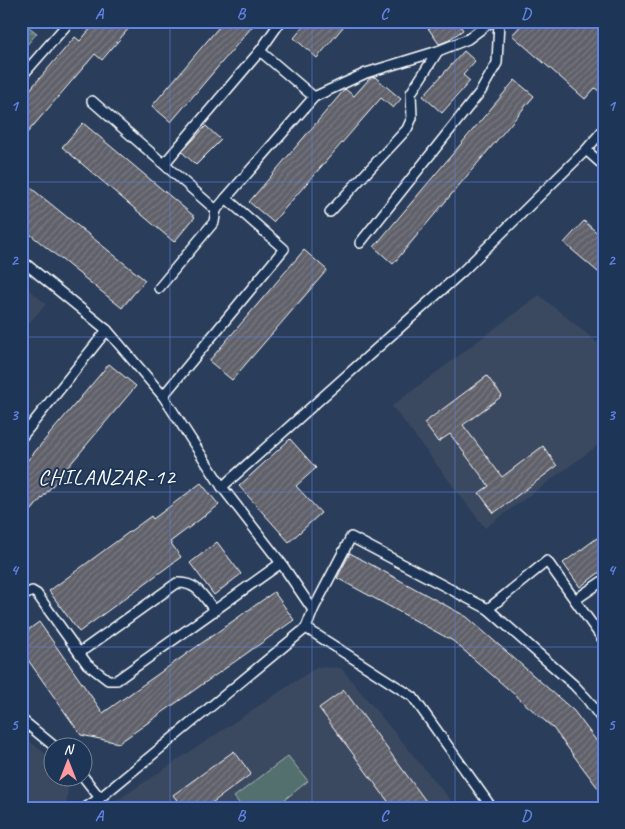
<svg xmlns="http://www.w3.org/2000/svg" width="625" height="829" font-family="Caveat,sans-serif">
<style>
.built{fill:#3a4860}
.grass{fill:#52706e;stroke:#a8b8b6}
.forest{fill:url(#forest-firs);stroke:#a8b8b6}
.building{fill:url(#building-hatch);stroke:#fff}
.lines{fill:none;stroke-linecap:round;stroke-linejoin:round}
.service-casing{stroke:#fff;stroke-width:12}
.service{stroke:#1d3557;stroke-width:9}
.grid{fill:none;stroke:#6183e4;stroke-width:1;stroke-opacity:0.55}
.labels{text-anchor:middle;stroke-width:4;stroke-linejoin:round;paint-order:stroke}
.neighbourhood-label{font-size:22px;letter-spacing:1px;fill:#fff;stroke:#1d3557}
.neatline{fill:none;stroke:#6183e4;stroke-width:2}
.grid-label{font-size:16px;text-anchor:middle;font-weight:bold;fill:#6183e4}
</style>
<defs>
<pattern id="forest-firs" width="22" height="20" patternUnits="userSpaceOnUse" patternTransform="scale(1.25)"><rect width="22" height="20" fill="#52706e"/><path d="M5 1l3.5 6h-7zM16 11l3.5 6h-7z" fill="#6c8584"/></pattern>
<pattern id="building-hatch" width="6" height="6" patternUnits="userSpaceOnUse" patternTransform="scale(1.25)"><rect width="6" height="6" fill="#60616a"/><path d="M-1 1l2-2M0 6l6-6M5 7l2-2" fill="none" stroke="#787980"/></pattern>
</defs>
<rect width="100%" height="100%" fill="#2a3e5b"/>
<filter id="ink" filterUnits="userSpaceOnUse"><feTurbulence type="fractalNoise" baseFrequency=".02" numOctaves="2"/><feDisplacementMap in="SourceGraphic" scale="10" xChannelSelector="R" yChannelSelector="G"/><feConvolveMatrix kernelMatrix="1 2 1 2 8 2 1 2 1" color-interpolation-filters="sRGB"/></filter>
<g filter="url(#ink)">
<g class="built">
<polygon points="21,283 46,304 21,332"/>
<polygon points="539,295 604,348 604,441 485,528 392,406"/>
<polygon points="317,667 341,668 457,808 106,808"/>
<polygon points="21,735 52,759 52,776 65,777 68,787 66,808 21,808"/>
</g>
<polygon class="grass" points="288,756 308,781 274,808 243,808 234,797"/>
<polygon class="forest" points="21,21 37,33 21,52"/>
<g class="building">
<polygon points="97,21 135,21 102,60 95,54 21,140 21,100 75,37 80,41"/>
<polygon points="224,21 257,21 171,122 152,106"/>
<polygon points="308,21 348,21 317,58 294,38"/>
<polygon points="438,21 457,21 463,30 447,41 439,44 428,28"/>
<polygon points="525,21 595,21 604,35 604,95 595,88 585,99 512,35"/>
<polygon points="464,51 475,61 463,75 470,81 442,113 423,96"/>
<polygon points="375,77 401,99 393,108 381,98 273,222 249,202 345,89 354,96 370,78"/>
<polygon points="515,80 534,96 393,264 374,247"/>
<polygon points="83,123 195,217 174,242 62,147"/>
<polygon points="206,126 221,140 196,165 182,152"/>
<polygon points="31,188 145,280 122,308 21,227 21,200"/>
<polygon points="584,221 604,239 604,277 564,243"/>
<polygon points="304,250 327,270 232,380 209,361"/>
<polygon points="109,364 136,386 21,523 21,468"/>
<polygon points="487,376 502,396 463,425 502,477 543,446 557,466 494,513 479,493 489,486 450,434 438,442 424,423"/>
<polygon points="290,439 316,468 296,486 321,513 289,542 239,486"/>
<polygon points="201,483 219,505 170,542 181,557 79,632 49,591 151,516 153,519"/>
<polygon points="604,533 604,569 580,587 563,563"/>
<polygon points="217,542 241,574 214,595 190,563"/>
<polygon points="350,553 467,617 574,711 604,751 604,796 553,728 453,641 337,578"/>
<polygon points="274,592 294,620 119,743 81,735 21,650 21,635 39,622 103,713"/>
<polygon points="344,690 431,808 393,808 319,708"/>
<polygon points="234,751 251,774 205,808 183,808 173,795"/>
</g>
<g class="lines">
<defs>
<g id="service">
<polyline points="21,77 70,21"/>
<polyline points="314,97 366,73 438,51 468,39 492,21"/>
<polyline points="92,101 216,210 226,198"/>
<polyline points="586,150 604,166"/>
<polyline points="164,164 260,51"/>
<polyline points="330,212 407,129 412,118 411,93 438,51"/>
<polyline points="360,243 481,91 497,63 499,21"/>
<polyline points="21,260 107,330 21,438"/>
<polyline points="159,288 214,222 216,210"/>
<polyline points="107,330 163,396 222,487"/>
<polyline points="163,396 284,249 226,198 314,97 260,51 281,21"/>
<polyline points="21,597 32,591 37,594 87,664 108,680 117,680 281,563"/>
<polyline points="575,600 604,580"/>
<polyline points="488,609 574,685 587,699 604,722"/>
<polyline points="313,610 351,537 488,609 547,561 604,641"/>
<polyline points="306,628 313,610 281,563 222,487 462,272 586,150 604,129"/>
<path d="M 79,653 L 177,583 C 197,582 203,596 215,611"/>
<polyline points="21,719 54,746"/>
<polyline points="82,775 100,798 85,808"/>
<polyline points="100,798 306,628 413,697 492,808"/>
</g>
</defs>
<use href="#service" class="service-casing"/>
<use href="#service" class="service"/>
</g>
</g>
<path class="grid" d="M 170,21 L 170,808M 312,21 L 312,808M 455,21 L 455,808M 21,182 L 604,182M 21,337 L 604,337M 21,492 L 604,492M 21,647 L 604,647"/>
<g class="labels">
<g class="neighbourhood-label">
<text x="107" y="484">CHILANZAR-12</text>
</g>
</g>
<rect width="625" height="829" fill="none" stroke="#1d3557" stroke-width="55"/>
<g transform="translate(68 762)"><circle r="24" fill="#1d3557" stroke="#77869a"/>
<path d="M0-4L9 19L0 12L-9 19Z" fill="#ff9aa2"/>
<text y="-8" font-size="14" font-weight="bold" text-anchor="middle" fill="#ffffff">N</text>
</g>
<rect x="28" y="28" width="570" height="774" class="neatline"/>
<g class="grid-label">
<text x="99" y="19">A</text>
<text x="241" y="19">B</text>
<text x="384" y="19">C</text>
<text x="526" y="19">D</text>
<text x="14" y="111">1</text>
<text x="611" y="111">1</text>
<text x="14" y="265">2</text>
<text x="611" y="265">2</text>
<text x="14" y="420">3</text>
<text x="611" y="420">3</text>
<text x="14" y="575">4</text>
<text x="611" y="575">4</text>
<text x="14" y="730">5</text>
<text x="611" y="730">5</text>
<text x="99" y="821">A</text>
<text x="241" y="821">B</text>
<text x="384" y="821">C</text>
<text x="526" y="821">D</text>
</g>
</svg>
